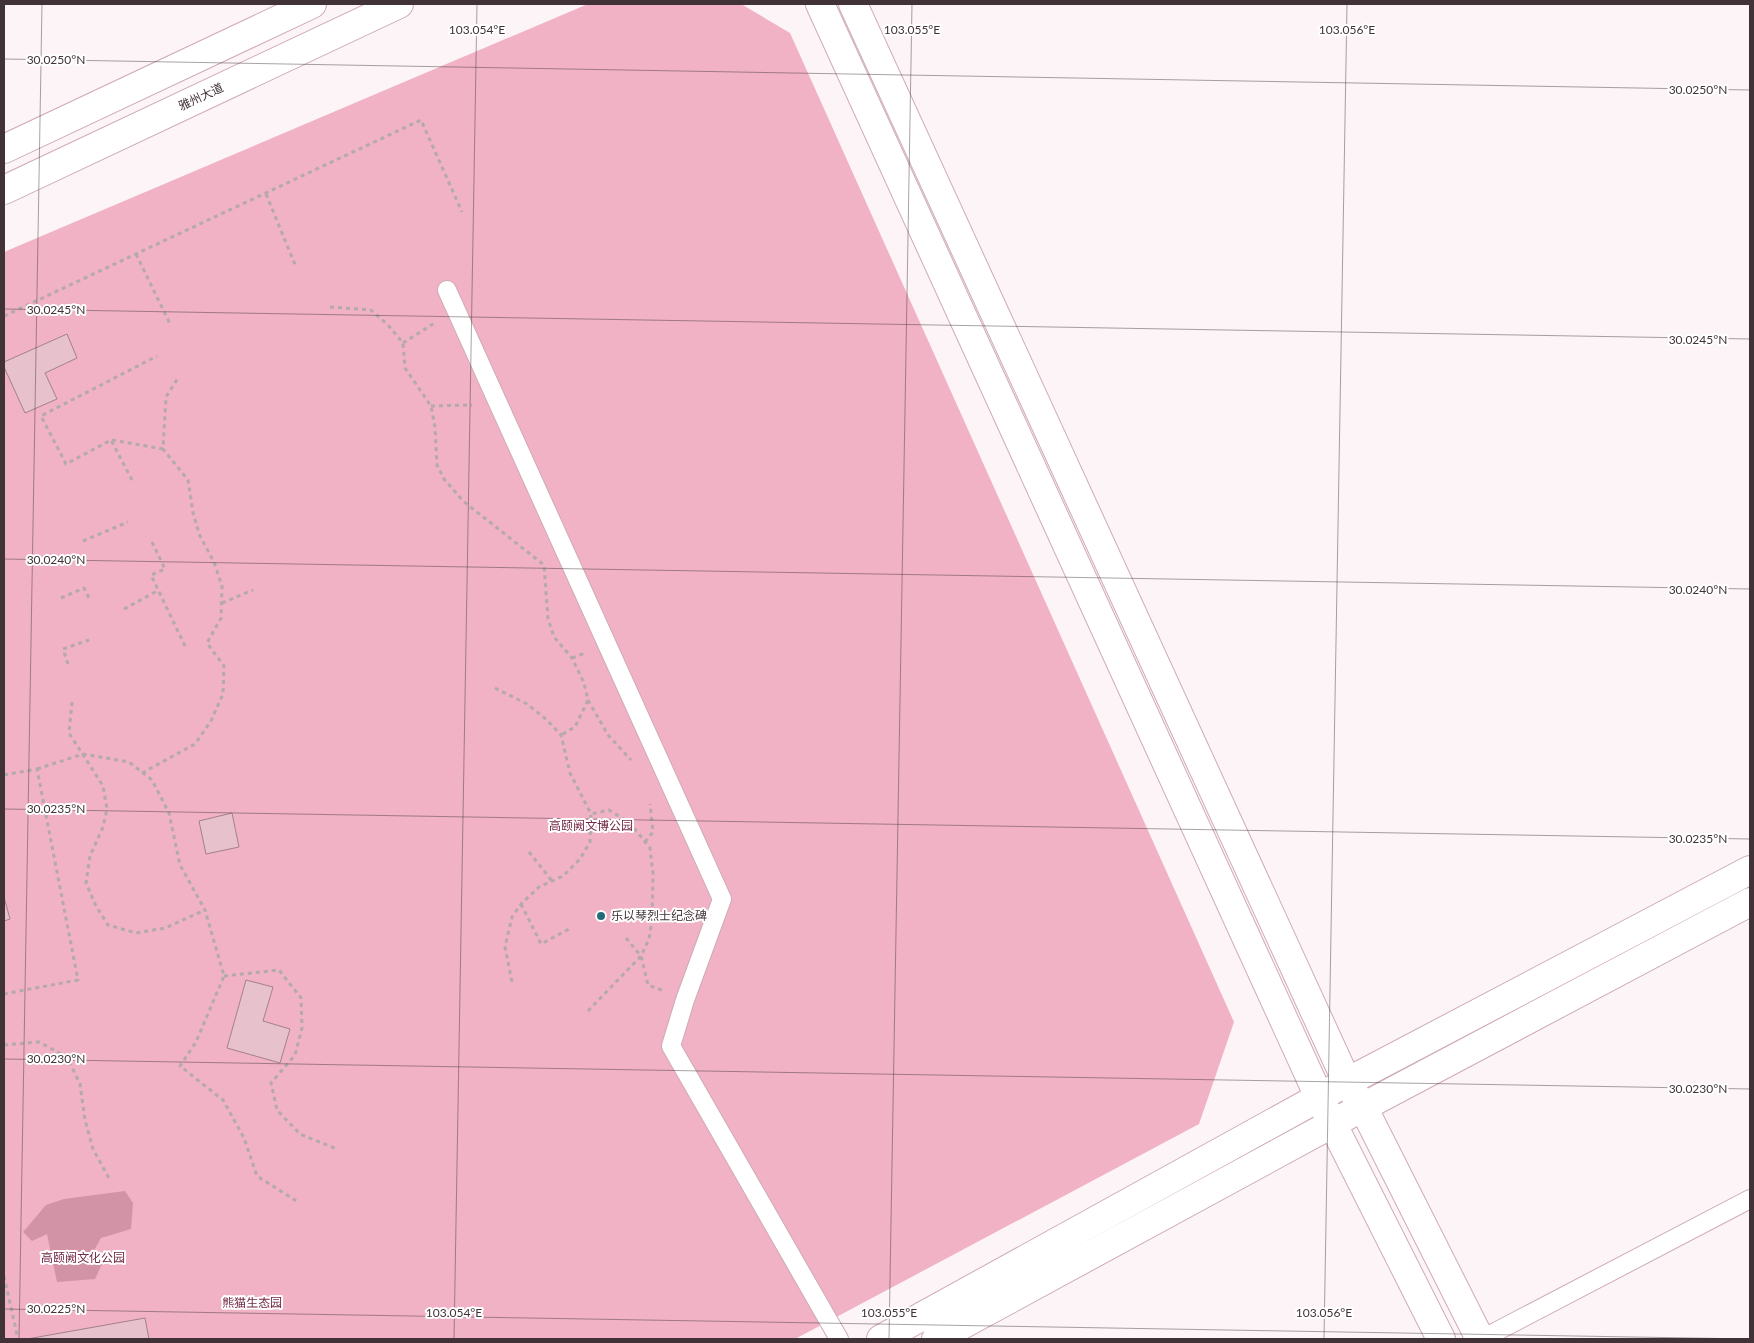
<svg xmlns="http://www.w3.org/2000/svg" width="1754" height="1343" font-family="Lato,'Noto Sans SC',sans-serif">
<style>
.green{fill:#f0b2c4}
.water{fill:#d193a5}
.building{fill:#e7c2cc;stroke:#a3818a}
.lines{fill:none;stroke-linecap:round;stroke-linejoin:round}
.service-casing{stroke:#cfabb5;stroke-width:20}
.tertiary-casing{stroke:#cfabb5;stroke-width:30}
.primary-casing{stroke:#cfabb5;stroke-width:30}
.path{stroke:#b4a9ac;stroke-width:3;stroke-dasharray:4 4;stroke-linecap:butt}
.service{stroke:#fff;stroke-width:18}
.tertiary{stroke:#fff;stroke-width:28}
.primary{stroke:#fff;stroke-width:28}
.ticks{fill:none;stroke:#413237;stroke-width:1;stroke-opacity:0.45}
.poi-dot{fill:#246d78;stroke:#fff;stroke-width:2}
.labels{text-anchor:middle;stroke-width:4;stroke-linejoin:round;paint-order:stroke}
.street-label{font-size:12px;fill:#413237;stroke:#fff}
.park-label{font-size:12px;fill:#732945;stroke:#fff}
.poi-label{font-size:12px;fill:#413237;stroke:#fff;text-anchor:start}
.ticks-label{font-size:12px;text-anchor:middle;fill:#413237;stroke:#fff;stroke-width:4;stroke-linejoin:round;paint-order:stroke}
</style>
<rect width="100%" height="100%" fill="#fcf4f6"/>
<polygon class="green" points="588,4 741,4 790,33 1234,1022 1199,1124 795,1339 4,1339 4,252"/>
<polygon class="water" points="125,1191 133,1203 131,1229 101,1238 92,1254 102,1264 95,1279 57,1282 47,1234 32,1241 23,1232 46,1205 64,1199"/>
<g class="building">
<polygon points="67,334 77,358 45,373 57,399 25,413 4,367 4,362"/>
<polygon points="232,813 239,847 206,854 199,821"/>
<polygon points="4,897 10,919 4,921"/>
<polygon points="246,980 273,987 263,1021 290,1029 280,1063 227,1048"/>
<polygon points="145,1318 149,1339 27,1339"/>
</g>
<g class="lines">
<defs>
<g id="service">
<polyline points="447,290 722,899 685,1000 671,1046 839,1339"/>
<polyline points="1482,1339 1750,1199"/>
</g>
<g id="tertiary">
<polyline points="820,4 1320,1099 1441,1339"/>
<polyline points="853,4 1347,1082 1363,1107 1480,1339"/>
<polyline points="881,1339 1347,1082 1750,870"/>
<polyline points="936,1339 1363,1107 1750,902"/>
</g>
<g id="primary">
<polyline points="4,149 312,4"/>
<polyline points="4,190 399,4"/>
</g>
</defs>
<use href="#service" class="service-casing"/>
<use href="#tertiary" class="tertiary-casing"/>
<use href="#primary" class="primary-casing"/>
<g class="path">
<polyline points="266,194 296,267"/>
<polyline points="136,254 171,326"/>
<polyline points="330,307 371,310 388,325 403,343 405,368 431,406 435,427 437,465 444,479 463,501 544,565 548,619 554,637 572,658 584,683 588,700 575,727 561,735"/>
<polyline points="4,316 421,120 462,212"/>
<polyline points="403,343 436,322"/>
<polyline points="431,406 472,405"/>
<polyline points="112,440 163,449"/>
<polyline points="132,480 111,440 66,464 41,416 157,356"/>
<polyline points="83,541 128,522"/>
<polyline points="152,542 165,569 151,575 185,646"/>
<polyline points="61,598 84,588 89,598"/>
<polyline points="222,603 253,590"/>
<polyline points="124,609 159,590"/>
<polyline points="572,658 585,653"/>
<polyline points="68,664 63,649 89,640"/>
<polyline points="495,688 527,704 547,720 561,735 570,773 591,814 590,842 580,859 563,876 539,887 521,904 512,917 505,947 512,982"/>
<polyline points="588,700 608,735 631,760"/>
<polyline points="72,702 69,733 103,786 107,809 103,827 90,856 86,883 96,906 108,925 136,933 165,928 205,910"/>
<polyline points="37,769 83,754 129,762 152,780 169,813 180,865 205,910 224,976 196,1042 180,1066 223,1100 244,1138 257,1176 298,1202"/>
<polyline points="142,773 195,744 211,721 223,694 224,666 207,643 221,618 222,586 214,562 200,536 193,513 188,480 163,449 166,397 178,378"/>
<polyline points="4,775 37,769 78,980 4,994"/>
<polyline points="645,842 653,832 650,804"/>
<polyline points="529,852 552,881"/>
<polyline points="521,904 541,944 569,929"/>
<polyline points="626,938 641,956 648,985 664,991"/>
<polyline points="224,976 279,970 301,998 302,1028 295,1055 271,1083 277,1110 300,1134 337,1149"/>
<polyline points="588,1011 641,956 649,939 652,921 653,874 650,848 630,823 609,810 591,814"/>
<polyline points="4,1045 39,1042 67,1057 80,1084 85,1120 93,1149 110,1180"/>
<polyline points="4,1276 18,1339"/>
</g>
<use href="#service" class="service"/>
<use href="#tertiary" class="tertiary"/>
<use href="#primary" class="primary"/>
</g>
<path class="ticks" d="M 4,59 L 1750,90M 4,309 L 1750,339M 4,559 L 1750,589M 4,809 L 1750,839M 4,1059 L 1750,1089M 4,1309 L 1750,1339M 19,1339 L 42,4M 454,1339 L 477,4M 889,1339 L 912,4M 1324,1339 L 1347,4"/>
<circle class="poi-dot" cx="601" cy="916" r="5"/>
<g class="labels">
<g class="street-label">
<text transform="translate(201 97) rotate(-25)" y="4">雅州大道</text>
</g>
<g class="park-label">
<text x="591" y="830">高颐阙文博公园</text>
<text x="83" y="1262">高颐阙文化公园</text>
<text x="252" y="1307">熊猫生态园</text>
</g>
<g class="poi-label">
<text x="611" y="920">乐以琴烈士纪念碑</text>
</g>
</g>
<g class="ticks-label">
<text x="477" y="34">103.054°E</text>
<text x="912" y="34">103.055°E</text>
<text x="1347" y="34">103.056°E</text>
<text x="56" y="64">30.0250°N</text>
<text x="1698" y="94">30.0250°N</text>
<text x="56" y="314">30.0245°N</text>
<text x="1698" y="344">30.0245°N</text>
<text x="56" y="564">30.0240°N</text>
<text x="1698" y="594">30.0240°N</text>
<text x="56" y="813">30.0235°N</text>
<text x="1698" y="843">30.0235°N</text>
<text x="56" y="1063">30.0230°N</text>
<text x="1698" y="1093">30.0230°N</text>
<text x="56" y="1313">30.0225°N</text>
<text x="454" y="1317">103.054°E</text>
<text x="889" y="1317">103.055°E</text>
<text x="1324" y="1317">103.056°E</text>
</g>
<rect width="1754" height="1343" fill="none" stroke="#413237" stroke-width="10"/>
</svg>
